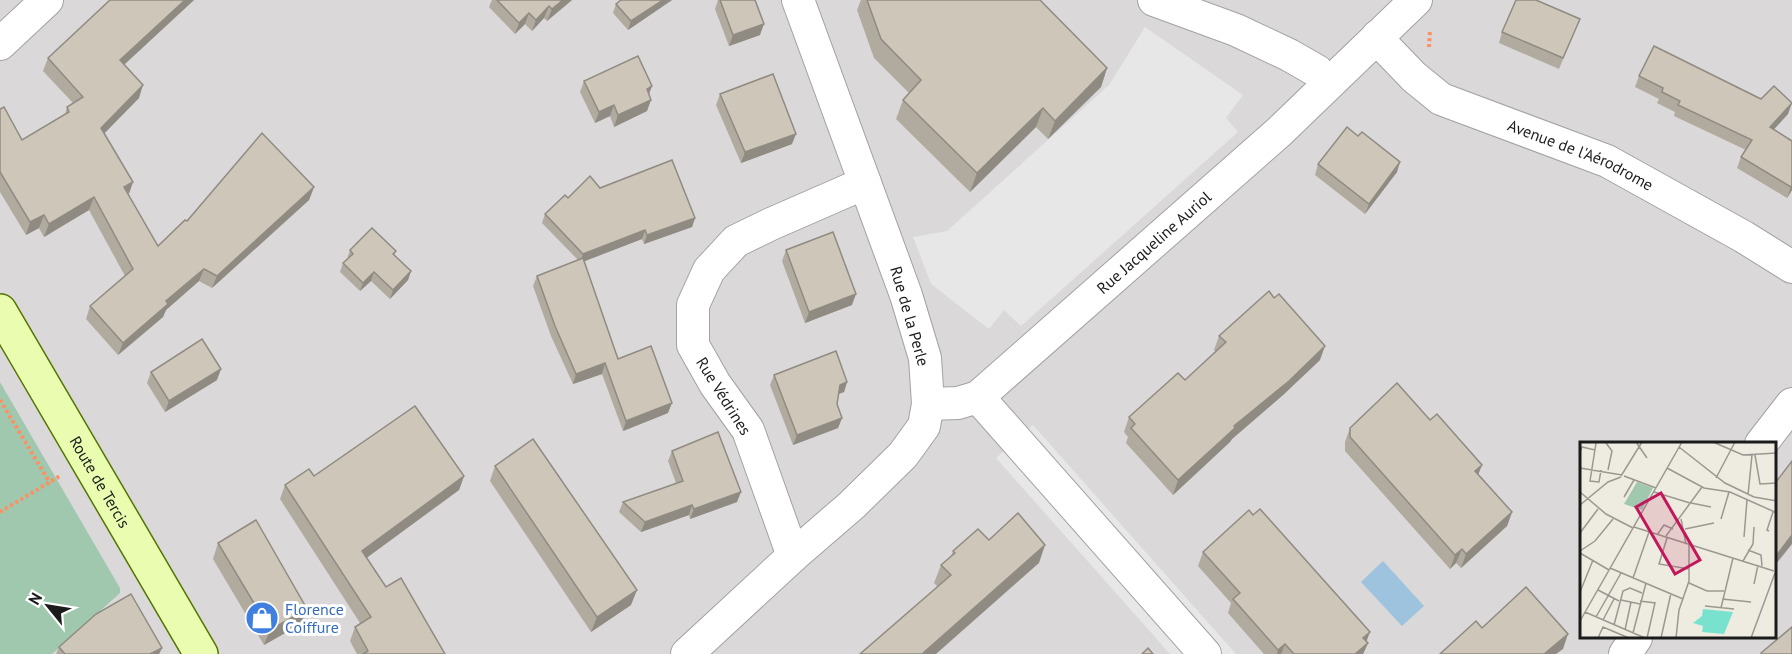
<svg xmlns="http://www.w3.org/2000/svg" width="1792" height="654" font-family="'PT Sans',sans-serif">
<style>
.residential{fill:#dad8d8;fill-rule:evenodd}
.cemetery{fill:#a0c8ae}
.parking{fill:#e7e7e7}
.water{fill:#9ec3de}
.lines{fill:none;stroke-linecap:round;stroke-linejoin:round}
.minor-casing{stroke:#a2a2a2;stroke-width:34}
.secondary-casing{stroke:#517500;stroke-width:36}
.path{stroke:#ff8f60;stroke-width:4;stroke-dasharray:3 3;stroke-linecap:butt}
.minor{stroke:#fff;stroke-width:32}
.secondary{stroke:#e9fcaf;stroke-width:33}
.wall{fill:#b0aa9f}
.shaded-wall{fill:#908b82}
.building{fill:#cdc6b9;stroke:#908b82;stroke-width:1.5}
.labels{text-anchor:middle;stroke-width:6;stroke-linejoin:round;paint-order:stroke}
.street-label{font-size:16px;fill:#1b1b1b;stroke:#fff}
.shop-label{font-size:16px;fill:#366cbe;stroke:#fff;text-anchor:start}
.inset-road{fill:none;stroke:#9a9891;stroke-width:1.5}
.view{fill:#c2185b;fill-opacity:0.15;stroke:#c2185b;stroke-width:3}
.inset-edge{fill:none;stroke:#1b1b1b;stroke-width:3}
</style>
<rect width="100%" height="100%" fill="#eeece0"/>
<path class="residential" d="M 0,0 L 1792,0 L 1792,654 L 0,654 ZM 1582,444 L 1776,444 L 1776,638 L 1582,638 Z"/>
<polygon class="cemetery" points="0,382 120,588 120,593 52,654 0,654"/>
<g class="parking">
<polygon points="1145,27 1243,95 1226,118 1238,132 1021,326 1004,310 989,329 931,284 913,237 947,231 1109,85"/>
<polygon points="1033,425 1236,654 1170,654 996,458"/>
</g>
<polygon class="water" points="1383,561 1424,606 1402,626 1361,582"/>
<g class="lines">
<defs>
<g id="minor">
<polyline points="1154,0 1236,30 1289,55 1317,71 1328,84"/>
<path id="s1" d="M 1378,36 L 1387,49 L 1414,77 L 1441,99 L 1607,161 L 1744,237 L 1792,267"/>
<polyline points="0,44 47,0"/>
<polyline points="978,397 1205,654"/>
<path id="s2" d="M 928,404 L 958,403 L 978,397 L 1279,132 L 1416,0"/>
<polyline points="1761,444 1792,404"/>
<polyline points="793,556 748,430 715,384 693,345 693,305 709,270 736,241 771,224 865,183"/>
<polyline points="687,654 793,556 852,505 903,455 924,426 928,404 925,358 906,295 798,0"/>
<polyline points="1625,654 1636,638"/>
</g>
<g id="secondary">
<path id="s3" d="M 0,311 L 201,654"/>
</g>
</defs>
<use href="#minor" class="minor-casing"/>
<use href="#secondary" class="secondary-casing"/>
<g class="path">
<polyline points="1429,47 1430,31"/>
<polyline points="0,400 50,483"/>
<polyline points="0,512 60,476"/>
</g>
<use href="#minor" class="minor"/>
<use href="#secondary" class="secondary"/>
</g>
<g class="wall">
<polygon points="110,0 194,0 124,65 139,98 104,133 128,194 158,246 187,221 314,187 309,200 212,288 199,281 166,310 163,317 118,355 86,319 90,306 125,276 89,210 44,237 39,228 26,235 0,192 0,109 22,140 65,114 67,107 73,103 43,71 48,58"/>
<polygon points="492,0 572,0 547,21 544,18 532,31 525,24 515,34 489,7"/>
<polygon points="672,0 628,30 613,13 616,4"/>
<polygon points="718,0 720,0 760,35 729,46 715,9"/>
<polygon points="861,0 1040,0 1107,68 1101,87 1048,139 1036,127 970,192 896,119 903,100 909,93 874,58 857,10"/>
<polygon points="1580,19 1559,69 1499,43 1502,32"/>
<polygon points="1639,76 1788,114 1773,130 1792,141 1792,190 1787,198 1737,168 1741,157 1746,150 1674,116 1675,112 1657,103 1659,99 1635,87"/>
<polygon points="584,81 649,95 647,111 614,127 610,116 595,123 580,92"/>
<polygon points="720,94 792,144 741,163 716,105"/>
<polygon points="1358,136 1397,172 1365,214 1315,175 1318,164"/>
<polygon points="600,188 695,218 692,227 644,244 642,239 584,261 618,359 668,413 623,431 602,374 573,384 551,336 533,286 537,276 578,260 542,223 545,214 568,198"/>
<polygon points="350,250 396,251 394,256 411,271 408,280 390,299 371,281 360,291 340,272 343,263 347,259"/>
<polygon points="786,250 852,305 805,323 782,261"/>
<polygon points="1219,336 1320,360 1283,395 1232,439 1230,442 1173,495 1126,443 1128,437 1124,432 1129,417 1185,380 1216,352 1214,350"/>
<polygon points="151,372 217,380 165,412 147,383"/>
<polygon points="774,375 847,382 844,392 838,394 837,404 842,418 838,428 793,445 770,385"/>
<polygon points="1430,420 1482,465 1478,474 1512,512 1507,526 1461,568 1456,563 1450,569 1345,451 1345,442 1350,428"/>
<polygon points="672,451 737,502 690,519 689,515 641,532 619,512 623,502 676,483 668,461"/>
<polygon points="495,466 631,605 591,632 490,481"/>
<polygon points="314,476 464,476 459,490 367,557 386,587 445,654 357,654 350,641 355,627 360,623 280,499 285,485"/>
<polygon points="989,540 1039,563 937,586 934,583 941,565 951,556 953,551"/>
<polygon points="218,543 307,609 301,624 264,645 213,559"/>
<polygon points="1203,552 1366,642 1368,643 1363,654 1264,654 1228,613 1231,603 1198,566"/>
<polygon points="59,647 162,648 159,654 56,654"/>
</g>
<g class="shaded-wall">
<polygon points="185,0 194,0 115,73 120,60"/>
<polygon points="563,0 572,0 547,21 552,9"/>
<polygon points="663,0 672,0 628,30 631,21"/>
<polygon points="549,6 544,18 532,31 536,20"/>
<polygon points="529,13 525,24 515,34 519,23"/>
<polygon points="764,24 760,35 729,46 733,35"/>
<polygon points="1107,68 1101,87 1048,139 1055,121"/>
<polygon points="143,85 139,98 97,141 101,128"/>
<polygon points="652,86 648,97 647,89"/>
<polygon points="651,100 647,111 614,127 618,115"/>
<polygon points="1792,103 1788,114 1766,138 1770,127"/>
<polygon points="614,105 610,116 595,123 599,112"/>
<polygon points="1043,108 1036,127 970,192 977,173"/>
<polygon points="796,134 792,144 741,163 745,152"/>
<polygon points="1400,162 1397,172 1365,214 1369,204"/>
<polygon points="133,182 129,194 124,187"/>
<polygon points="1792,185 1792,190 1787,198 1791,187"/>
<polygon points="314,187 309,200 212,288 217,276"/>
<polygon points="94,197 89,210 44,237 49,224"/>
<polygon points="44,215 39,228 26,235 30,222"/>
<polygon points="695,218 692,227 644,244 647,235"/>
<polygon points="645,230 642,239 580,263 583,254"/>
<polygon points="204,269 199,281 166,310 163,317 118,355 123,343 166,301"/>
<polygon points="411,271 408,280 390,299 393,290"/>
<polygon points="374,272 371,281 360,291 363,283"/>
<polygon points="856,294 852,305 805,323 809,312"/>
<polygon points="1325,346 1320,360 1283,395 1232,439 1230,442 1173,495 1178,480 1234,426"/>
<polygon points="605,363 602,374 573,384 576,374"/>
<polygon points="221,369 217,380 165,412 169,401"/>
<polygon points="847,382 844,392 836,395 840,385"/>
<polygon points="672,403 668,413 623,431 626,421"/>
<polygon points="842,418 838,428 793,445 797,435"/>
<polygon points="1482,465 1476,480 1475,471"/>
<polygon points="464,476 459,490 357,565 362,551"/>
<polygon points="741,492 737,502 690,519 694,509"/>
<polygon points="692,505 689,515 641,532 645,522"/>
<polygon points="1512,512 1507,526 1461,568 1466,554"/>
<polygon points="1792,535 1792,544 1776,564 1776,556"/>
<polygon points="1045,545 1039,563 936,654 922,654"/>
<polygon points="1462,549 1456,563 1450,569 1455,555"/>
<polygon points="637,590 631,605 591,632 597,617"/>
<polygon points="307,609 301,624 264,645 270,630"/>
<polygon points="1370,632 1365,645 1368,643 1363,654 1355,654 1363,638"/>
<polygon points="1568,634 1563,649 1556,654 1544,654"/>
<polygon points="1285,644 1281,654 1277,654 1278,650"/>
<polygon points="162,648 159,654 150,654"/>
</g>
<g class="building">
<polygon points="110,0 185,0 120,60 143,85 101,128 133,182 124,187 158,246 185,220 187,221 262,133 314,187 217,276 204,269 166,301 168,304 123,343 90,306 133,269 94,197 49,224 44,215 30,222 0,172 0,109 4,107 22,140 69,112 67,107 83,97 48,58"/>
<polygon points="497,0 563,0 552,9 549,6 536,20 529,13 519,23"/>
<polygon points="621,0 663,0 631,21 616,4"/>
<polygon points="720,0 755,0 764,24 733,35"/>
<polygon points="867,0 1040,0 1107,68 1055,121 1043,108 977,173 903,100 921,80 881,39"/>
<polygon points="1516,0 1536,0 1580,19 1563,58 1502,32"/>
<polygon points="1654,46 1761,99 1774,86 1792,103 1770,127 1792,141 1792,185 1791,187 1741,157 1752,140 1678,105 1680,101 1662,92 1663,88 1639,76"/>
<polygon points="638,56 652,86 647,89 651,100 618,115 614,105 599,112 584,81"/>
<polygon points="773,74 796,134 745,152 720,94"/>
<polygon points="1347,127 1358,136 1362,132 1400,162 1369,204 1318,164"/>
<polygon points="672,160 695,218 647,235 645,230 583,254 545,214 565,195 568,198 590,176 600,188"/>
<polygon points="372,228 396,251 393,254 411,271 393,290 374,272 363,283 343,263 353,254 350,250"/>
<polygon points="833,232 856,294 809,312 786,250"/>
<polygon points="583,258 618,359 651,346 672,403 626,421 605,363 576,374 555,326 537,276"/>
<polygon points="1269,291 1274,298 1279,294 1325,346 1289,381 1234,426 1235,428 1178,480 1131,428 1135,424 1129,417 1178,373 1185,380 1226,342 1219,336"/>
<polygon points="202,339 221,369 169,401 151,372"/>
<polygon points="836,351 847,382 840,385 837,404 842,418 797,435 774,375"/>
<polygon points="1397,383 1430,420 1437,414 1482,465 1475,471 1512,512 1466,554 1462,549 1455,555 1350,437 1350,428"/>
<polygon points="415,406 464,476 362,551 386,587 401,578 445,654 363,654 368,651 355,627 371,617 285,485 309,469 314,476"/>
<polygon points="718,432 741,492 694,509 692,505 645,522 623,502 683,481 672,451"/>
<polygon points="533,439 637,590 597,617 495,466"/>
<polygon points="1792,461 1792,535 1776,556 1776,482"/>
<polygon points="1260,509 1370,632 1363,638 1368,643 1355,654 1294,654 1285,644 1278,650 1233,599 1240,593 1203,552 1249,510 1253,515"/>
<polygon points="1018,513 1045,545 922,654 860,654 951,575 941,565 955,553 953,551 978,529 989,540"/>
<polygon points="256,520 307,609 270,630 218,543"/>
<polygon points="1526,587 1568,634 1544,654 1440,654 1476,621 1482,628"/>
<polygon points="131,594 162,648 150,654 65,654 59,647 96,614"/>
<polygon points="1792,627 1792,654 1762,654 1761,653"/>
<polygon points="1148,648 1153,654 1142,654"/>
</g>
<defs>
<symbol id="shop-disc" viewBox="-11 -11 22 22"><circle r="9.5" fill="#3f7fe0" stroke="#fff"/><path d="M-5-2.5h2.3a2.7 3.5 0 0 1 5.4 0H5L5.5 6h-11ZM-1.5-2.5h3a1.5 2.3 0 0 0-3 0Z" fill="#fff"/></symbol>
</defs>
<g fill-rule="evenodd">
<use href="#shop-disc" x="243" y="599" width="38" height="38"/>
</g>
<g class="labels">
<g class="street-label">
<text dy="6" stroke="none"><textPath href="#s1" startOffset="240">Avenue de l'Aérodrome</textPath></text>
<text dy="6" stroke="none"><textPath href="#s2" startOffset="285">Rue Jacqueline Auriol</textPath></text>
<text transform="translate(910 316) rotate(74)" y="6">Rue de la Perle</text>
<text transform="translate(724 396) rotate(58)" y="6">Rue Védrines</text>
<text dy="6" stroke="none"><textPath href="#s3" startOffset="198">Route de Tercis</textPath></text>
</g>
<g class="shop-label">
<text x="285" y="615">Florence<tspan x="285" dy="18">Coiffure</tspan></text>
</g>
</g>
<g transform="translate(1580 442)">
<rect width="196" height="196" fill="#eeece0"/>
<path d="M 57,40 L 73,46 L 62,68 L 44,62 Z" fill="#a0c8ae"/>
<path d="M 123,167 L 153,170 L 144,192 L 122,190 L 123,184 L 113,181 L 122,174 Z" fill="#79e2ce"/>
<path class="inset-road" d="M 56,0 L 67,16M 133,0 L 163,13 L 197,11M 16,1 L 10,39 L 19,40 L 21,28M 26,1 L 32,9 L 28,28M 99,5 L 145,41 L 174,55 L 197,59M 0,10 L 2,5 L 15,8M 175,13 L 180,42 L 197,41M 0,26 L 42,33M 87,26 L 124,46 L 150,50 L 197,71M 41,34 L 62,0M 44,34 L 76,46M 136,36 L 155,0M 0,50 L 26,72 L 53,86M 74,50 L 110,61M 168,53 L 172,13M 44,55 L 54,38M 111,61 L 131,65M 0,63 L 28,40 L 41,35M 101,77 L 106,102M 141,77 L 149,50M 54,85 L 194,129M 105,87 L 134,81M 189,89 L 187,88 L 193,70M 0,91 L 18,67M 77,93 L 84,83 L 93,87M 86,94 L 122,45M 164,95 L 167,58M 87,96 L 79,122 L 109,127M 168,108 L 181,113 L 182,124M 0,109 L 15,99 L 33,77M 0,111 L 29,128M 163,119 L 173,102 L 174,85M 30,126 L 103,157M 53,136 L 69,90M 109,141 L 127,149 L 144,149M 174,142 L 178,123M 18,148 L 39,159M 0,150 L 13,118M 142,157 L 171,160M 41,158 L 60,162M 60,159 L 75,161 L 67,196M 125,164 L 154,167M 141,166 L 153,116M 5,170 L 65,196M 16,175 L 41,131M 23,178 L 34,157M 0,179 L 102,0M 34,183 L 43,149 L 50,146 L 62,151M 45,188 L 51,160M 53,191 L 66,141M 18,196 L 23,185 L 49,196M 81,196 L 91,151M 96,196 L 99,168 L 109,139 L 109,103M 171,196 L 195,131"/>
<path class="view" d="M 81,51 L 120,118 L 95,132 L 56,65 Z"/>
<rect width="196" height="196" class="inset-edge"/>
</g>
<g transform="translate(48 606) rotate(300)" stroke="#ffffff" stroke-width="4.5" paint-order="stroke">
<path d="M0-4.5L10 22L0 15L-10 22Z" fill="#1b1b1b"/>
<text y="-9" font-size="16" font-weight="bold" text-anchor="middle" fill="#1b1b1b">N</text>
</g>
</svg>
